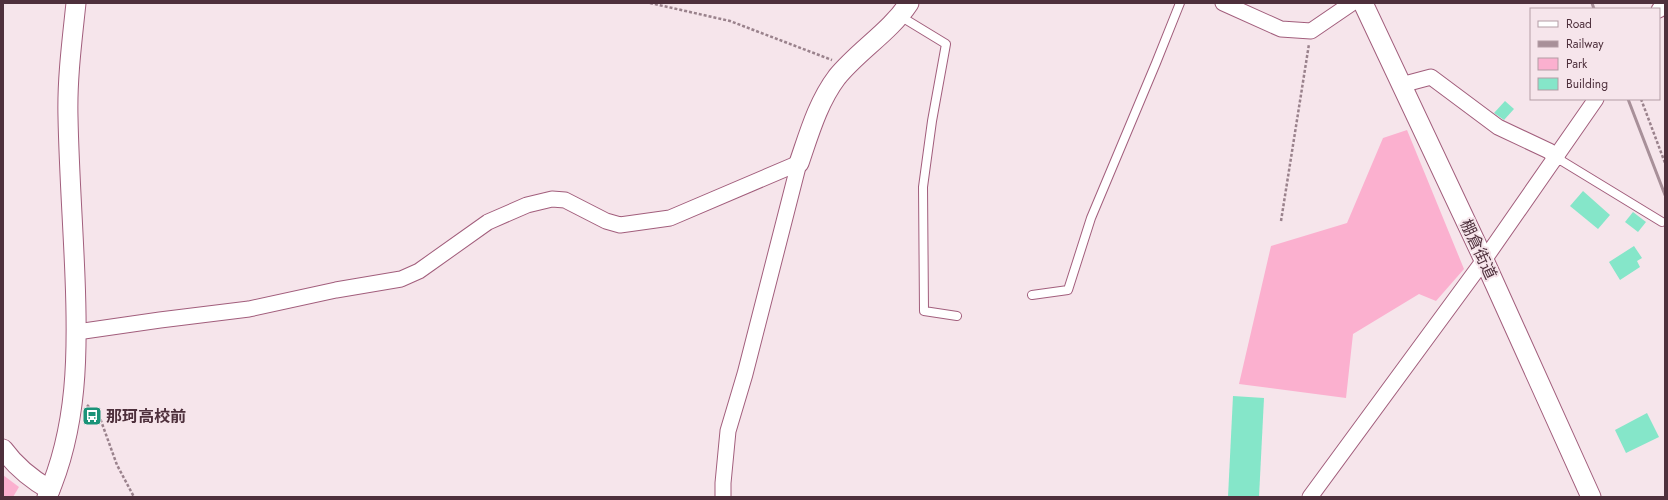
<svg xmlns="http://www.w3.org/2000/svg" width="1668" height="500" font-family="Jost,'Noto Sans JP',sans-serif">
<style>
.green{fill:#fbb0cf}
.building{fill:#85e6c9}
.lines{fill:none;stroke-linecap:round;stroke-linejoin:round}
.service-casing{stroke:#a25e7c;stroke-width:10}
.minor-casing{stroke:#a25e7c;stroke-width:17}
.tertiary-casing{stroke:#a25e7c;stroke-width:21}
.path{stroke:#9a828c;stroke-width:2.5;stroke-dasharray:3 2;stroke-linecap:butt}
.service{stroke:#fff;stroke-width:8}
.minor{stroke:#fff;stroke-width:15}
.tertiary{stroke:#fff;stroke-width:19}
.rail{stroke:#a89099;stroke-width:3}
.labels{text-anchor:middle;stroke-width:4;stroke-linejoin:round;paint-order:stroke}
.street-label{font-size:16px;fill:#4e303c;stroke:#f6e5eb}
.poi-label{font-size:16px;font-weight:bold;fill:#4e303c;stroke:#f6e5eb;text-anchor:start}
</style>
<rect width="100%" height="100%" fill="#f6e5eb"/>
<g class="green">
<polygon points="1407,130 1464,269 1436,301 1419,294 1353,334 1346,398 1239,384 1271,246 1347,223 1383,138"/>
<polygon points="3,475 19,487 13,497 3,497"/>
</g>
<g class="building">
<polygon points="1505,101 1514,109 1504,120 1494,113"/>
<polygon points="1583,191 1610,215 1598,229 1570,206"/>
<polygon points="1633,212 1646,222 1638,232 1625,222"/>
<polygon points="1634,246 1642,258 1637,261 1640,267 1620,280 1609,262"/>
<polygon points="1233,396 1264,398 1259,497 1228,497"/>
<polygon points="1647,413 1659,437 1626,453 1615,430"/>
</g>
<g class="lines">
<defs>
<g id="service">
<polyline points="900,16 946,44 932,121 923,187 924,311 957,316"/>
<polyline points="1557,158 1662,222"/>
<polyline points="1032,295 1068,290 1091,218 1156,63 1180,3"/>
</g>
<g id="minor">
<polyline points="1223,3 1281,29 1311,31 1352,3"/>
<polyline points="1659,10 1664,3"/>
<polyline points="1401,85 1431,77 1498,127 1549,151 1557,158"/>
<polyline points="77,332 160,320 249,309 336,290 401,279 419,271 488,222 527,205 552,199 565,200 606,221 620,225 670,218 799,163"/>
<polyline points="723,497 723,483 728,431 745,374 799,163"/>
<polyline points="1310,497 1484,260 1596,99"/>
</g>
<g id="tertiary">
<polyline points="1363,3 1484,260 1591,497"/>
<path d="M 799,163 C 809,134 818,102 837,77 C 859,50 890,32 909,3"/>
<path d="M 3,449 C 16,467 31,479 50,490"/>
<path d="M 47,497 C 78,427 78,352 75,277 C 73,224 69,171 68,117 C 67,79 72,41 76,3"/>
</g>
</defs>
<use href="#service" class="service-casing"/>
<use href="#minor" class="minor-casing"/>
<use href="#tertiary" class="tertiary-casing"/>
<g class="path">
<polyline points="650,3 730,21 832,60"/>
<polyline points="1641,99 1665,163"/>
<polyline points="1281,221 1309,44"/>
<polyline points="87,405 100,418 117,465 134,497"/>
</g>
<use href="#service" class="service"/>
<use href="#minor" class="minor"/>
<use href="#tertiary" class="tertiary"/>
<g class="rail">
<polyline points="1592,3 1594,9"/>
<polyline points="1628,99 1665,195"/>
</g>
</g>
<defs>
<symbol id="bus-square" viewBox="-11 -11 22 22"><rect x="-9" y="-9" width="18" height="18" rx="4" fill="#1a9378" stroke="#f6e5eb"/><path d="M-5-6H5V4H4V6H2V4H-2V6H-4V4H-5ZM-3.5-4V0h7V-4ZM-3.5 1.2v1.5H-2V1.2ZM2 1.2v1.5H3.5V1.2Z" fill="#fff"/></symbol>
</defs>
<g fill-rule="evenodd">
<use href="#bus-square" x="81" y="405" width="22" height="22"/>
</g>
<g class="labels">
<g class="street-label">
<text transform="translate(1479 249) rotate(65)" y="6">棚倉街道</text>
</g>
<g class="poi-label">
<text x="106" y="422">那珂高校前</text>
</g>
</g>
<rect width="1668" height="500" fill="none" stroke="#4e303c" stroke-width="8"/>
<rect x="1530" y="8" width="130" height="92" fill="#f6e5eb" stroke="#b39da5"/>
<rect x="1538" y="21" width="20" height="6" fill="#ffffff" stroke="#b39da5"/>
<text x="1566" y="28" font-size="12" fill="#4e303c">Road</text>
<rect x="1538" y="41" width="20" height="6" fill="#a89099" stroke="#b39da5"/>
<text x="1566" y="48" font-size="12" fill="#4e303c">Railway</text>
<rect x="1538" y="58" width="20" height="12" fill="#fbb0cf" stroke="#b39da5"/>
<text x="1566" y="68" font-size="12" fill="#4e303c">Park</text>
<rect x="1538" y="78" width="20" height="12" fill="#85e6c9" stroke="#b39da5"/>
<text x="1566" y="88" font-size="12" fill="#4e303c">Building</text>
</svg>
